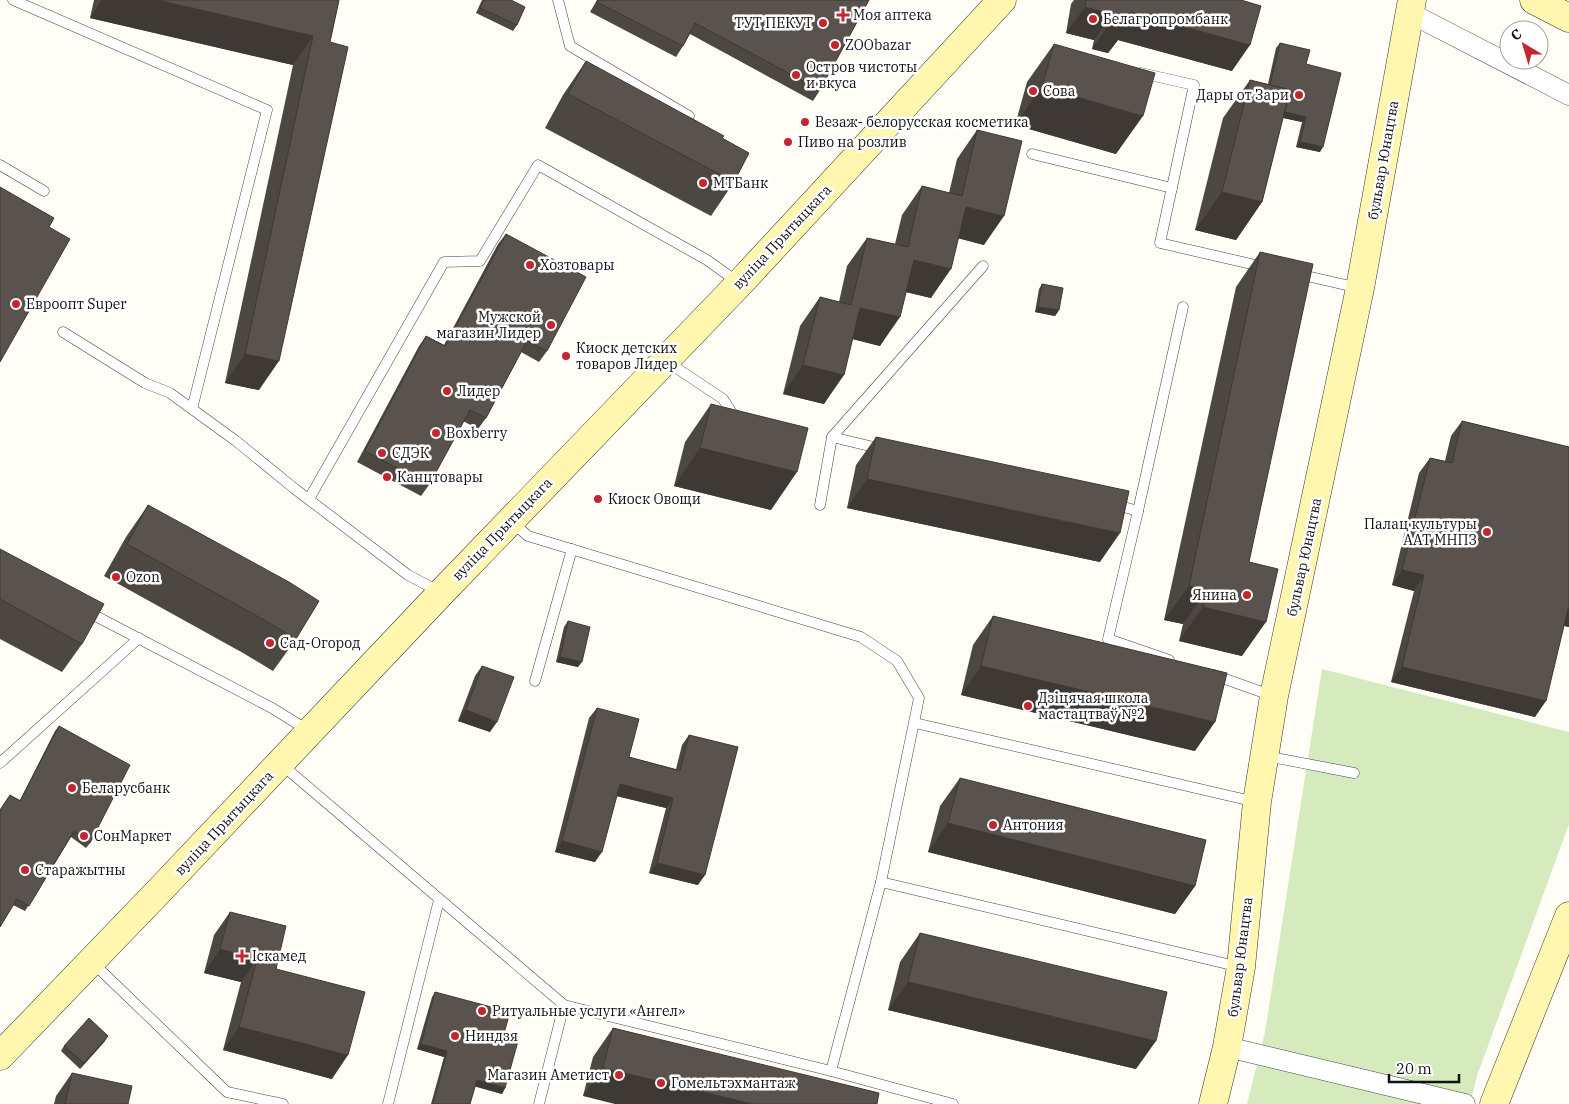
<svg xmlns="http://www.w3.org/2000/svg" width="1569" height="1104" font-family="'IBM Plex Serif',serif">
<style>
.park{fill:#d5ebbd}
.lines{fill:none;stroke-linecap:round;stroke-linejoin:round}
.lane-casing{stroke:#444;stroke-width:11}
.street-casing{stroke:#444;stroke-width:21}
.secondary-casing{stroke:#333;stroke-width:29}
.lane{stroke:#fff;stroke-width:10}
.street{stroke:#fff;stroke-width:20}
.secondary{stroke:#fff6b0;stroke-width:28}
.wall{fill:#4d4742}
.shaded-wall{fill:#3f3936}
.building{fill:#5a524d;stroke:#3f3936}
.poi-dot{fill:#c4262e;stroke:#fff;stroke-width:2}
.labels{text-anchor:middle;stroke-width:5;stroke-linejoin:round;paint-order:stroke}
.poi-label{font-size:14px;fill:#111;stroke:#fff;text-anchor:start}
.street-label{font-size:14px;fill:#111;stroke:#fff}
</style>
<rect width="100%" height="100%" fill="#fffdf5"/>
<polygon class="park" points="1322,669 1569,732 1569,824 1477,1076 1470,1104 1247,1104 1265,1032"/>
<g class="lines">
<defs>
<g id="lane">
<polyline points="13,0 267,110 192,409"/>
<polyline points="558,0 570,46 689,116"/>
<polyline points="1141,73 1194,85 1160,243 1264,267"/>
<polyline points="1032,154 1172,188"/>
<polyline points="0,165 44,191"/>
<polyline points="1298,274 1359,288"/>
<polyline points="63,332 145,383 170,393 236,441 295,489 408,575 440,592"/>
<polyline points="666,361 723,399 736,419"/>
<polyline points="832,437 983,266"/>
<polyline points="309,499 444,262 480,261 538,165 707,260 739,283"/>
<polyline points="1113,504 1138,511 1108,639 1169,660"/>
<polyline points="820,505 832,437 882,449"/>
<polyline points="1138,511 1183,307"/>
<polyline points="512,522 528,536 861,637 897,661 919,698 881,882 831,1071"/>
<polyline points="86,611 272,708 309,731"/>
<polyline points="1214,675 1273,696"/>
<polyline points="535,681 572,549"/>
<polyline points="915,723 1256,802"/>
<polyline points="1266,756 1354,773"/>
<polyline points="0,763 139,638"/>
<polyline points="281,764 564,1005 831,1071 953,1104"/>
<polyline points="881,882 1240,967"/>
<polyline points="92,962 227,1092 283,1104"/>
<polyline points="388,1104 439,900"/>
<polyline points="539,1104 564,1005"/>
</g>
<g id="street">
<polyline points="1410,13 1569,95"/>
<polyline points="1227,1047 1465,1104"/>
</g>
<g id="secondary">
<polyline points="1534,0 1569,18"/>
<polyline points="0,1056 159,891 441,593 740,283 1002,0"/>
<polyline points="1213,1104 1227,1047 1241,967 1257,802 1274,696 1360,288 1412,0"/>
<polyline points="1494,1104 1569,916"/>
</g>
</defs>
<use href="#lane" class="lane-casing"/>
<use href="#street" class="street-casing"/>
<use href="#secondary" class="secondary-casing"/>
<use href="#lane" class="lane"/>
<use href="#street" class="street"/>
<use href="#secondary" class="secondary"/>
</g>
<g class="wall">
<polygon points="94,0 339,0 330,42 259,390 225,383 293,65 90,18"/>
<polygon points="482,0 511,0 517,25 513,31 476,13"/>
<polygon points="597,0 869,0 820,90 813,101 690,34 683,46 676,57 590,12"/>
<polygon points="1074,0 1241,0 1232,71 1118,40 1108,53 1092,49 1094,40 1066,33 1071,4"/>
<polygon points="1280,43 1306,64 1320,152 1296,147 1302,122 1283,118 1262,202 1236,240 1195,230 1223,118 1250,80 1268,84 1276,48"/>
<polygon points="1054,44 1116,154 1015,125 1027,82"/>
<polygon points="586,61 722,138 734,182 711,216 545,128 563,95"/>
<polygon points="977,130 984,245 958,238 931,298 906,292 880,346 853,339 824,404 783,394 800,326 820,297 839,302 847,266 867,238 895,244 902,215 922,186 949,193 957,159"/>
<polygon points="506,234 547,351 539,362 521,352 486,418 478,429 463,421 429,485 421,496 357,462 419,346 426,336 444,345 498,244"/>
<polygon points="1260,252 1249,562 1242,656 1179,641 1183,624 1164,620 1236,287"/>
<polygon points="1042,284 1059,310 1055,316 1035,312 1039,289"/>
<polygon points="711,404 771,510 674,486 685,442"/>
<polygon points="1462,421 1569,447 1569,627 1564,626 1535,717 1391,682 1414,591 1392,585 1419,473 1430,458 1445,461 1451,436"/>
<polygon points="876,437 1100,562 847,508 856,465"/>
<polygon points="148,505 296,639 273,671 243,653 104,576 126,537"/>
<polygon points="0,549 82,644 62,672 0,639"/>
<polygon points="993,616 1195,751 961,695 973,645"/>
<polygon points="568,621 578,667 556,662 564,627"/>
<polygon points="482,666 490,732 458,721 475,676"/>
<polygon points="597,708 629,757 676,769 682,745 689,735 698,885 649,873 666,808 617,796 595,862 555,852 589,718"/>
<polygon points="59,726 90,843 86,848 71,837 25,911 13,905 0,927 0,810 10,795 20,800 55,731"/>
<polygon points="960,778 1195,886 1175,914 928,852 940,806"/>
<polygon points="230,912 276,969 332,1079 223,1050 241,982 204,973 214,935"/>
<polygon points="920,933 1136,1069 888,1010 900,962"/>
<polygon points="435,992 503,1037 505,1088 502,1094 475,1086 470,1104 431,1104 444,1057 417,1049 432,997"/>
<polygon points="613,1028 877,1104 583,1096 593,1057"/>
<polygon points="105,1041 80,1069 61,1051 64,1046"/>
<polygon points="72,1073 128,1104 54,1104 56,1096"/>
</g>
<g class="shaded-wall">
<polygon points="102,0 157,0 313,36 293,65 90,18"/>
<polygon points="1085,7 1112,14 1094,40 1066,33"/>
<polygon points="1130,12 1250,45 1232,71 1118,40 1108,53 1092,49 1110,23"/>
<polygon points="1042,87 1143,116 1116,154 1015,125"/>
<polygon points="1265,107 1306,117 1302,122 1261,113"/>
<polygon points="1300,142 1323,147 1320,152 1296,147"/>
<polygon points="1222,192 1262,202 1236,240 1195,230"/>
<polygon points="966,207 1004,216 984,245 946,235"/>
<polygon points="914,260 951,269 931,298 893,289"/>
<polygon points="1038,307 1059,310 1055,316 1035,312"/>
<polygon points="860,308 900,317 880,346 840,336"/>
<polygon points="245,354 279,361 259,390 225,383"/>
<polygon points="803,365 844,375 824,404 783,394"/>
<polygon points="700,448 797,472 771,510 674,486"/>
<polygon points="867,479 1120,533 1100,562 847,508"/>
<polygon points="1402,570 1424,575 1414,591 1392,585"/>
<polygon points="1189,586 1207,590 1183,624 1164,620"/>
<polygon points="1203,607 1266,622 1242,656 1179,641"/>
<polygon points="1568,609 1569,609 1569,627 1557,624"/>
<polygon points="560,657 582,662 578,667 556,662"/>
<polygon points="981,666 1215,722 1195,751 961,695"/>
<polygon points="1402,667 1546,701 1535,717 1391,682"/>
<polygon points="466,710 497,722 490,732 458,721"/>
<polygon points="620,784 673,798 666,808 612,795"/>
<polygon points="948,823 1195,886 1175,914 928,852"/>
<polygon points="562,841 602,852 595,862 555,852"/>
<polygon points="657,863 705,875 698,885 649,873"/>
<polygon points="220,949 257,959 241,982 204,973"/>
<polygon points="908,982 1156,1041 1136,1069 888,1010"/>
<polygon points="239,1027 348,1055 332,1079 223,1050"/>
<polygon points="108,1036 105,1041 80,1069 84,1063"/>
<polygon points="421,1044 447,1051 444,1057 417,1049"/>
<polygon points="603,1068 753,1104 615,1104 583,1096"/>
<polygon points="477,1080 505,1088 502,1094 473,1086"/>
</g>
<g class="building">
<polygon points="157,0 339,0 330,42 348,47 279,361 245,354 313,36"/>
<polygon points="484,0 511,0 525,7 517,25 480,8"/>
<polygon points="598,0 869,0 820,90 695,23 683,46 597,2"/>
<polygon points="1086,0 1241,0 1261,6 1250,45 1130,12 1127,27 1110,23 1112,14 1085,7"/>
<polygon points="1280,43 1310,50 1306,64 1341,73 1323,147 1300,142 1306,117 1285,112 1290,90 1270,85"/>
<polygon points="1054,44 1155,73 1143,116 1042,87"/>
<polygon points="586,61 724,136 722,138 749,153 734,182 568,94"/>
<polygon points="1250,80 1290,90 1262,202 1222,192"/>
<polygon points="977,130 1022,141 1004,216 966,207 951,269 914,260 900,317 860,308 844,375 803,365 820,297 851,305 867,238 908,247 922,186 962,196"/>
<polygon points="0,187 54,218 49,227 70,239 0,362"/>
<polygon points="506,234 586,277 547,351 527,341 486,418 470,410 429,485 365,451 426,336 445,346"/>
<polygon points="1260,252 1313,264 1249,562 1278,569 1266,622 1203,607 1207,590 1189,586"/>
<polygon points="1042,284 1063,288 1059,310 1038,307"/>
<polygon points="711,404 808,428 797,472 700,448"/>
<polygon points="1462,421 1569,447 1569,609 1568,609 1546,701 1402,667 1424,575 1402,570 1430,458 1452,463"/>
<polygon points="876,437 1129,491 1120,533 867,479"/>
<polygon points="148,505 289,582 319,601 296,639 266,621 127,544"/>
<polygon points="0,549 104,604 82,644 0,599"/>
<polygon points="993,616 1227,673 1215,722 981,666"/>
<polygon points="568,621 590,627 582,662 560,657"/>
<polygon points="482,666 514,677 497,722 466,710"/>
<polygon points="597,708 639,719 629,757 680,771 689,735 738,747 705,875 657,863 673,798 620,784 602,852 562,841"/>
<polygon points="59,726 130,765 90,843 74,831 29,906 17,899 0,927 0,810 10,795 20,801"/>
<polygon points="960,778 1206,840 1195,886 948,823"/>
<polygon points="230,912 286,926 276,969 365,992 348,1055 239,1027 257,959 220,949"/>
<polygon points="920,933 1167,992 1156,1041 908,982"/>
<polygon points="435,992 510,1012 503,1037 518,1041 505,1088 477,1080 470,1104 433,1104 447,1051 421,1044"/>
<polygon points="89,1018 108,1036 84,1063 64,1046"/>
<polygon points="613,1028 879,1093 877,1104 753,1104 603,1068"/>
<polygon points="72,1073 132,1086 128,1104 65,1104"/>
</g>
<g class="poi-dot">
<path d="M840.5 7.5h5v5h5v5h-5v5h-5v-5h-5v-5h5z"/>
<circle cx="1093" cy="19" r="5"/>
<circle cx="823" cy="23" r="5"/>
<circle cx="835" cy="45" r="5"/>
<circle cx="796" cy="75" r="5"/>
<circle cx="1033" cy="91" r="5"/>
<circle cx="1299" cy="95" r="5"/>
<circle cx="805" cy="122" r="5"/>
<circle cx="788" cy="142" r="5"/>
<circle cx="703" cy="183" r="5"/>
<circle cx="530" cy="265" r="5"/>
<circle cx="16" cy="304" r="5"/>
<circle cx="551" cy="325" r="5"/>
<circle cx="566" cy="356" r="5"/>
<circle cx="447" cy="391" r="5"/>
<circle cx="436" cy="433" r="5"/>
<circle cx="382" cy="453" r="5"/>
<circle cx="387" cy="477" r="5"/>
<circle cx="598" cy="499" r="5"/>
<circle cx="1487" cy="532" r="5"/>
<circle cx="116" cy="577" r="5"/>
<circle cx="1247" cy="595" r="5"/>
<circle cx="270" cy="643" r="5"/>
<circle cx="1028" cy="706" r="5"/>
<circle cx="72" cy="788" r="5"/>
<circle cx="993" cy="825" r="5"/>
<circle cx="84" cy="836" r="5"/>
<circle cx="25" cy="870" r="5"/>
<path d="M239.5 948.5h5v5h5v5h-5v5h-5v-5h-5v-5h5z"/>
<circle cx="482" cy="1011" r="5"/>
<circle cx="455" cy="1036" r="5"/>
<circle cx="619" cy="1075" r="5"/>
<circle cx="661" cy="1083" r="5"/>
</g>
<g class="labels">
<g class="poi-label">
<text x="853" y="20">Моя аптека</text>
<text x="1103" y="24">Белагропромбанк</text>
<text x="813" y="28" text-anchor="end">ТУТ ПЕКУТ</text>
<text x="845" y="50">ZOObazar</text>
<text x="806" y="72">Остров чистоты<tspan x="806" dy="16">и вкуса</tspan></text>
<text x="1043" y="96">Сова</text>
<text x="1289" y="100" text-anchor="end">Дары от Зари</text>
<text x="815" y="127">Везаж- белорусская косметика</text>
<text x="798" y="147">Пиво на розлив</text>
<text x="713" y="188">МТБанк</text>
<text x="540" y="270">Хозтовары</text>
<text x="26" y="309">Евроопт Super</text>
<text x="541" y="322" text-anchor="end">Мужской<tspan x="541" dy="16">магазин Лидер</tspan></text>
<text x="576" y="353">Киоск детских<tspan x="576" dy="16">товаров Лидер</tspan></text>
<text x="457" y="396">Лидер</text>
<text x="446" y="438">Boxberry</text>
<text x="392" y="458">СДЭК</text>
<text x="397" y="482">Канцтовары</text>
<text x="608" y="504">Киоск Овощи</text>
<text x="1477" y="529" text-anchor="end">Палац культуры<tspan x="1477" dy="16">ААТ МНПЗ</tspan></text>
<text x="126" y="582">Ozon</text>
<text x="1237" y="600" text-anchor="end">Янина</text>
<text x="280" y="648">Сад-Огород</text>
<text x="1038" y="703">Дзіцячая школа<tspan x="1038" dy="16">мастацтваў №2</tspan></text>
<text x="82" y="793">Беларусбанк</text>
<text x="1003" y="830">Антония</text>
<text x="94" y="841">СонМаркет</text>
<text x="35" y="875">Старажытны</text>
<text x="252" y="961">Іскамед</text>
<text x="492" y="1016">Ритуальные услуги «Ангел»</text>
<text x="465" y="1041">Ниндзя</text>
<text x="609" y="1080" text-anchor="end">Магазин Аметист</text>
<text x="671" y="1088">Гомельтэхмантаж</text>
</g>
<g class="street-label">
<text transform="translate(1383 160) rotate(-80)" y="5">бульвар Юнацтва</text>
<text transform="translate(782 237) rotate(-47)" y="5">вуліца Прытыцкага</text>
<text transform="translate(502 529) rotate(-46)" y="5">вуліца Прытыцкага</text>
<text transform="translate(1304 557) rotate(-78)" y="5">бульвар Юнацтва</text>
<text transform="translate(224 823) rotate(-47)" y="5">вуліца Прытыцкага</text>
<text transform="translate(1240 957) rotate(-83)" y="5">бульвар Юнацтва</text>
</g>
</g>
<g transform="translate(1524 45) rotate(322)"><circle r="24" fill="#ffffff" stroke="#a0a0a0"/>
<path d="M0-4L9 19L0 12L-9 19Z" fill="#c4262e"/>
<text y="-8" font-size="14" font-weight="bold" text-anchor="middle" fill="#111111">С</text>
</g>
<path d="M1389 1074v8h70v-8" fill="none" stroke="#111111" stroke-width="2.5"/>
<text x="1396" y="1074" font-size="15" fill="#111111" stroke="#ffffff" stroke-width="4" paint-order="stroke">20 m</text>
</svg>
